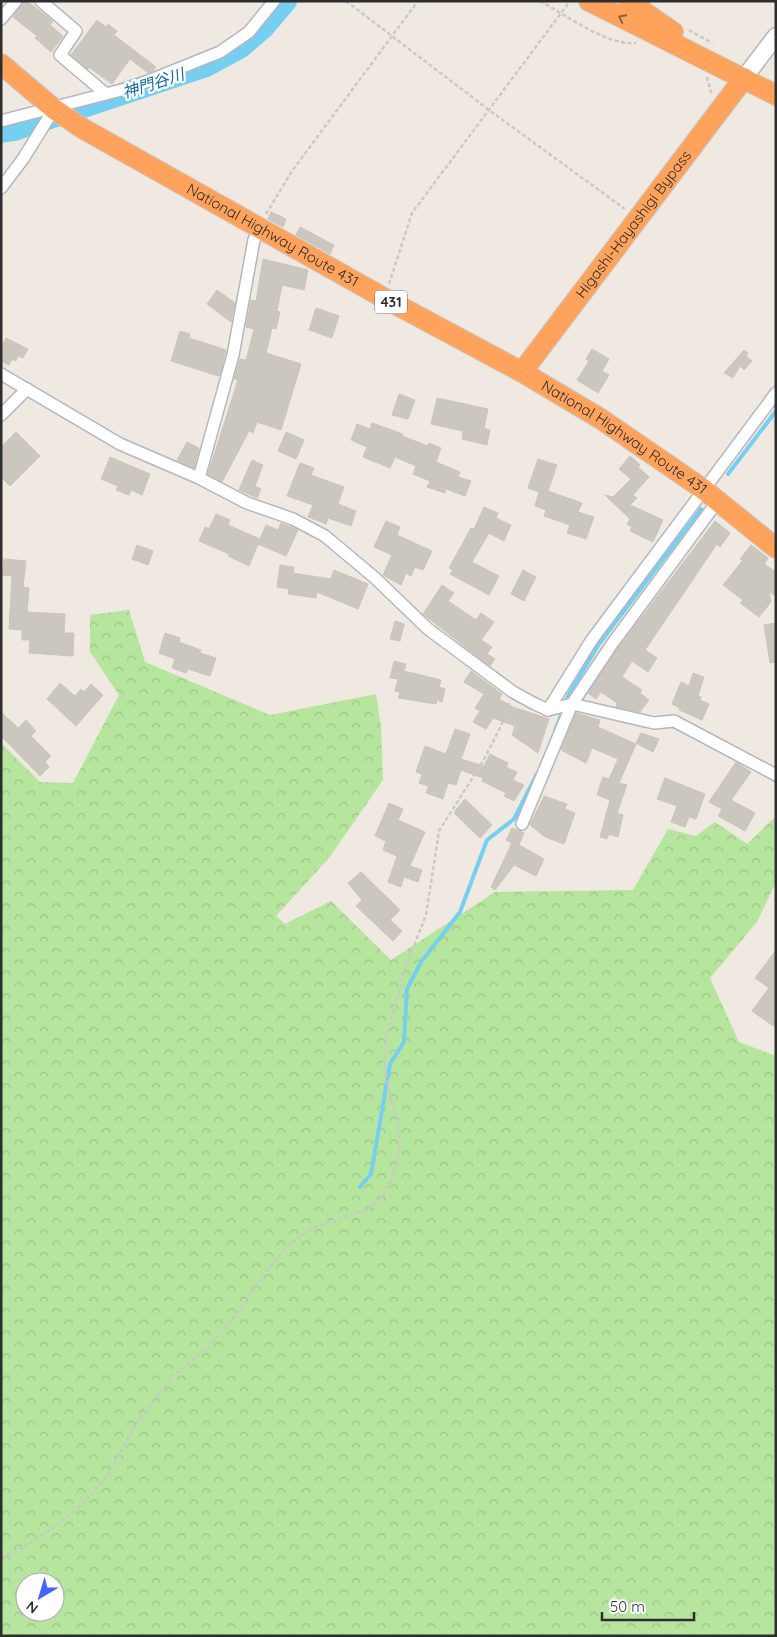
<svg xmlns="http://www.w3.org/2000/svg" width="777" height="1637" font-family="Quicksand,'Noto Sans JP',sans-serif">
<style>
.forest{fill:url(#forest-crowns);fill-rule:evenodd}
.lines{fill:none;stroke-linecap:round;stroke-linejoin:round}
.stream{stroke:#75cff0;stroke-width:4}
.river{stroke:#75cff0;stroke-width:22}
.building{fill:#cbc7bf;stroke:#cbc5ba}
.street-casing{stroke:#b4b7c1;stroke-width:14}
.secondary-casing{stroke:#b4b7c1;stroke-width:19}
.highway-casing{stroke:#c9c9c9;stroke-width:22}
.path{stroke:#c9c9c9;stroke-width:2.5;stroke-dasharray:4 2.5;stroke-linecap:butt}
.street{stroke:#fff;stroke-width:11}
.secondary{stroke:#fff;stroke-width:16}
.highway{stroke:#ffa35c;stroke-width:20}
.oneway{stroke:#8c6343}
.labels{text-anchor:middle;stroke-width:4.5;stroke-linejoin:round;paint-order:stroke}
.shield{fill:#fff;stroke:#6d6d6d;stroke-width:1}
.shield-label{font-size:14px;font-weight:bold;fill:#2e2e2e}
.street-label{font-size:15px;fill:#2e2e2e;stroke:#fff}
.water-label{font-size:16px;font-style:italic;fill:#0d6fa3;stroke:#fff}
</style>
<defs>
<pattern id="forest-crowns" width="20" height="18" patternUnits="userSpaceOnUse" patternTransform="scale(1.25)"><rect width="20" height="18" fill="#b6e59e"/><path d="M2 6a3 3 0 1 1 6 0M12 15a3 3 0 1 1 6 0" fill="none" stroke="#9dc588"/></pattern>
</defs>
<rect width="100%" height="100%" fill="#efe9e1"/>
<path class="forest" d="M 129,610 L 145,662 L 270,715 L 376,694 L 381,726 L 383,780 L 329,858 L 276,916 L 285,924 L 331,901 L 391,960 L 495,892 L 633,890 L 668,829 L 696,836 L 715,822 L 747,844 L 774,818 L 776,824 L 776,882 L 757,922 L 710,978 L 739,1042 L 776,1056 L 776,1636 L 1,1636 L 1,743 L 40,782 L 73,783 L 119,695 L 90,652 L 90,615 ZM 25,1582 L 55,1582 L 55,1612 L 25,1612 Z"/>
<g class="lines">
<g class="stream">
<polyline points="728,474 776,411"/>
<polyline points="565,703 570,692 599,644 701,509"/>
<polyline points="555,731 563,710"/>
<polyline points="360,1187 371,1174 390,1064 404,1042 407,989 421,962 460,912 487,840 514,819 537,774"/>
</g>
<polyline class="river" points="1,132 14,130 206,66 241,47 263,28 286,1"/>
</g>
<g class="building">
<polygon points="23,1 27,1 53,21 50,25 63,36 51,52 35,38 37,36 13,17"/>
<polygon points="97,20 106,27 108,24 117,31 114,35 156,67 153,71 148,73 130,59 112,84 89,67 88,69 71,55"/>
<polygon points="271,212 286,219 283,227 268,219"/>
<polygon points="300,227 334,245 330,254 296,235"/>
<polygon points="263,259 308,270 304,290 282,285 277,311 280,312 276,329 272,328 266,353 301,364 281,430 257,422 253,433 249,431 222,482 208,474 238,380 234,379 240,359 246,360 254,329 246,327 251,300 256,301"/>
<polygon points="217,290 235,303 231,322 207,304"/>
<polygon points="316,308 339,316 332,338 309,330"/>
<polygon points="180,331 190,334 189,338 226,350 220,375 218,376 171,361"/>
<polygon points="6,338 28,349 23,358 18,356 16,361 12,359 9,365 1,361 1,347"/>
<polygon points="592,349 609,359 602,371 609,375 598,393 577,380 589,361 586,359"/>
<polygon points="744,350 748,353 746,356 752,361 744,370 740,366 733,378 724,373"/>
<polygon points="399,394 415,400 408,419 392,415"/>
<polygon points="437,398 488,409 484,428 490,430 487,445 462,439 463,431 431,424"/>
<polygon points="372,423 403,434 402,436 428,446 429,443 441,448 436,462 460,472 458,477 471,481 465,496 446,489 445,493 427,487 430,481 413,474 416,466 395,457 390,468 363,457 367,447 351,440 357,424 370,429"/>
<polygon points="16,432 40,456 10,486 1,477 1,447"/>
<polygon points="286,432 304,440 296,459 278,451"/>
<polygon points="187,442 199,448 194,468 177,460"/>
<polygon points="630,456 640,465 638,467 649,477 633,495 637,498 630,505 663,520 653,542 630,531 632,527 627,524 630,519 605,495 613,497 631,479 619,469"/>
<polygon points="110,457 150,474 142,495 131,490 129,495 116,490 118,486 101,479"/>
<polygon points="538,459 557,465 548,491 582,503 578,512 594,517 586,539 567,533 570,525 544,516 546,510 535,506 539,492 528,488"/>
<polygon points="252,460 263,465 255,486 261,489 257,498 239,490"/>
<polygon points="300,463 314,468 311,475 344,487 338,504 356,511 351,526 328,518 326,524 308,517 313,505 287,496"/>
<polygon points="484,507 498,513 496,518 511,525 504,541 489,533 472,562 499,576 489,595 450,574 453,570 449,568 471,528 474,529"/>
<polygon points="216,514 230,520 228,525 260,539 266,525 278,530 281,523 298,530 286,556 258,544 249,566 228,556 229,554 199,541 205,527 209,529"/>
<polygon points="386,521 400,527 397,535 432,551 423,570 415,567 411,576 406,573 401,585 383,575 392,555 374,547"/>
<polygon points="715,521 730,533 720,547 717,544 645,650 657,658 648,672 632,661 622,677 642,690 640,693 649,700 640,712 616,707 617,703 601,692 596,699 588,693 618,648"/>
<polygon points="137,545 153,551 148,565 132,559"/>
<polygon points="751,545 768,558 764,564 776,572 776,597 769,591 771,602 759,617 740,603 743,600 723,585 743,560 740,559"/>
<polygon points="4,559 26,561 23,587 29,588 27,612 65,614 64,633 74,633 73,656 29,653 30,640 22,640 22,630 9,629 12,576 2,575"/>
<polygon points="280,565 294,567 293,573 331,579 334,570 368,584 358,609 317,592 316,598 288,594 289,589 277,587"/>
<polygon points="523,570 536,577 524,601 511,594"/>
<polygon points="442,585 454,593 448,601 476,620 481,613 494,622 481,640 492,647 487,654 495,659 490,666 423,614"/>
<polygon points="395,621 404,624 400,641 390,639"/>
<polygon points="775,623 776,662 770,663 764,625"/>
<polygon points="165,633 180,638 179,642 201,650 200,653 216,658 210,676 188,669 186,673 172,668 175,659 159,653"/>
<polygon points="394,661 406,664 404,671 441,680 439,687 445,689 442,702 437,700 436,704 398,698 400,692 395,691 398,679 390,678"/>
<polygon points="471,671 502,694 499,699 513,707 549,719 538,753 512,735 515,726 493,718 486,729 473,722 480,711 475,708 484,694 464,682"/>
<polygon points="693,673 704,677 698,696 701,697 700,700 709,704 702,720 679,710 680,708 672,704 681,682 689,686"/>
<polygon points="60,683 75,696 81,689 84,692 91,684 103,695 76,726 47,699"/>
<polygon points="1,712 18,728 26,720 36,731 31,736 51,756 45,762 49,767 40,776 1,736"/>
<polygon points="576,713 600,720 598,727 636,744 619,783 627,785 617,813 623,815 618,837 609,834 607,839 600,837 610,800 597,795 603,777 609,779 618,759 592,748 586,763 561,750"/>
<polygon points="455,729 470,734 461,759 484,766 490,754 508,763 506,767 517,772 513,780 524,785 514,801 504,796 506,793 482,781 483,778 461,770 456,785 448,783 443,799 426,793 429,786 419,783 422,774 416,772 425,746 446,754"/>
<polygon points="641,733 659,739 653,752 636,743"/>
<polygon points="736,762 751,772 731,800 755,813 745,831 718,816 722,809 709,802"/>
<polygon points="665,778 705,794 696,819 689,817 685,827 671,822 677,806 657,799"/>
<polygon points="544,796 567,804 565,809 575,813 564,844 545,837 530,825"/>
<polygon points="465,799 492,825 480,838 455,814 455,811"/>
<polygon points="389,803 403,809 398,820 425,832 410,866 422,870 418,882 404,877 401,887 388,882 397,856 383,850 386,841 375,836"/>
<polygon points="512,828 524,833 519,845 544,859 536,876 514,865 495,890 491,887 512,843 506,840"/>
<polygon points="361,872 400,910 390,920 402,931 393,941 356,906 362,900 348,883"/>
<polygon points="776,950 776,1028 752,1011 769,988 755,978"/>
</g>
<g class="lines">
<defs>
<g id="street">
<polyline points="41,1 76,31 60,55 106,94"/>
<polyline points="1,19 16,1"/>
<polyline points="1,121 133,87 220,52 249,32 274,1"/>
<polyline points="1,188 23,159 54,109"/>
<polyline points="1,374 120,444 199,478 247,503 293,519 325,536 375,578 428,629 513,692 535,704 548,710 572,704 654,723 674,721 776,775"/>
<polyline points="1,415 27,389"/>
<polyline points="199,478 233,355 254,240 259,229"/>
<polyline points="548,710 591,641 776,393"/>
<polyline points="522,824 572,704 612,644 717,502"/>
</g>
<polyline id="secondary" points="744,78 776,36"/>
<g id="highway">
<polyline points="589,1 776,95"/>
<polyline points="628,1 673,32"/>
<path id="s1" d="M 1,64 L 54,109 L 82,128 L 384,298 L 522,372 L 601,419 L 703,489 L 776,548"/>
<path id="s2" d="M 522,372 L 744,78"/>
</g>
</defs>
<use href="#street" class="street-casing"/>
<use href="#secondary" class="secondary-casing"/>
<use href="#highway" class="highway-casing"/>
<g class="path">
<polyline points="346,1 489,110 625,209"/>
<path d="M 540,1 C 566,15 607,46 636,43"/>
<polyline points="689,30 712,43"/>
<polyline points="707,77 712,96"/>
<polyline points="266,214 292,171 418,1"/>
<polyline points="389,284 412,213 570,1"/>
<polyline points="1,1557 12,1554 52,1529 82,1505 108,1474 138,1421 173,1376 209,1346 243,1306 259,1281 287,1246 314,1227 365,1210 380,1199 392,1180 399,1153 400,1124 391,1100 384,1064 386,1039 406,966 426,915 439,831 482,763 501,726 509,703"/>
</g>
<use href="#street" class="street"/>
<use href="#secondary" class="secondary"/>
<use href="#highway" class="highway"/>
</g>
<defs><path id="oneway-chevron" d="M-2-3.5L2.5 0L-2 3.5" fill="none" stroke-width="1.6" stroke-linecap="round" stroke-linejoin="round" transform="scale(1.25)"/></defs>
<use class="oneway" href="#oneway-chevron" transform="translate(622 18) rotate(-153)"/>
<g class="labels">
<rect class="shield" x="375" y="290.5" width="32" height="23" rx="4"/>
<g class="shield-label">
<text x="391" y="307">431</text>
</g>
<g class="street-label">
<text dy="5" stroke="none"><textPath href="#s2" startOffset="185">Higashi-Hayashigi Bypass</textPath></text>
<text dy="5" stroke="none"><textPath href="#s1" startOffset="322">National Highway Route 431</textPath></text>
<text dy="5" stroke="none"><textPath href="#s1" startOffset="728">National Highway Route 431</textPath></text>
</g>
<g class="water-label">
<text transform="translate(153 83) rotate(-18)" y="6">神門谷川</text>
</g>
</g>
<rect width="777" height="1637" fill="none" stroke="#2e2e2e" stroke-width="5"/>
<g transform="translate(40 1597) rotate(218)"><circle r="24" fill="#ffffff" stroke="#ababab"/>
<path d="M0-4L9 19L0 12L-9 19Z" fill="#4264fb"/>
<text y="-8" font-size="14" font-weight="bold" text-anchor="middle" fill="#2e2e2e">N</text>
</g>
<path d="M602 1612v8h92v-8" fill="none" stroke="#2e2e2e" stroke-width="2.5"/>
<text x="610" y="1612" font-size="15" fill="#2e2e2e" stroke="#ffffff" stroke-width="4" paint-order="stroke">50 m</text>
</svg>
